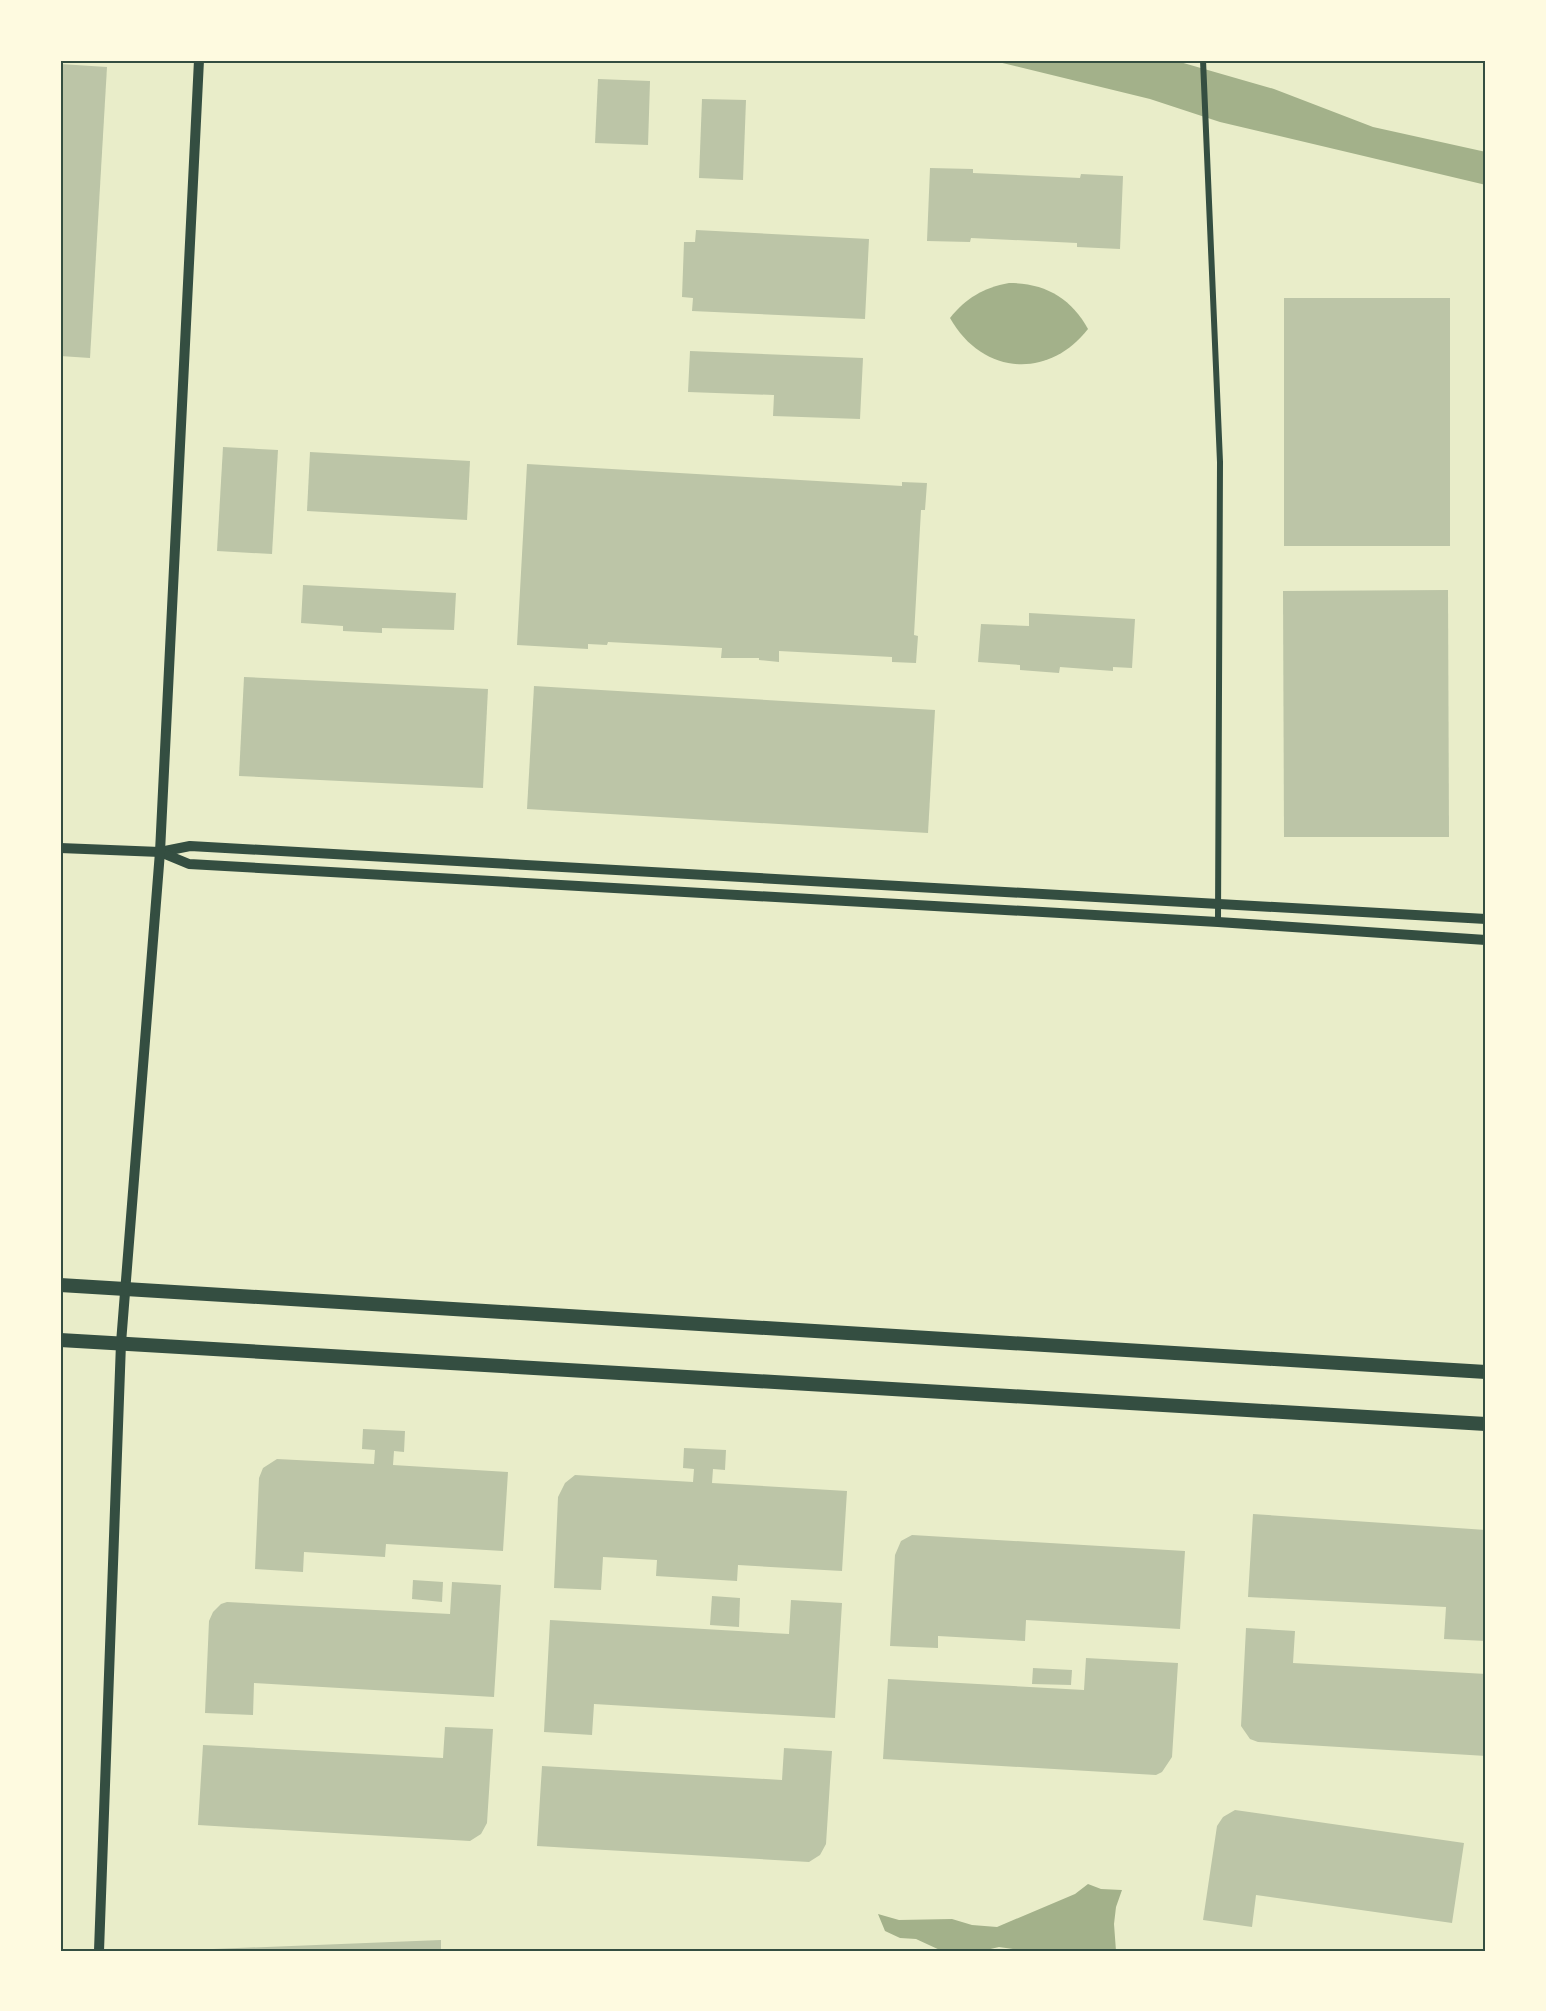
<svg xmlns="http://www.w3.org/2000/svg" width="1546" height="2011" font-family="'Fira Sans',sans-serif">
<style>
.water{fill:#a3b18a}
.building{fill:#bcc5a7}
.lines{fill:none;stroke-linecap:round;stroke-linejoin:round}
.minor{stroke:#344e41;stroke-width:6}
.tertiary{stroke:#344e41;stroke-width:10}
.primary{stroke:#344e41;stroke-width:14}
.neatline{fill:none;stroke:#344e41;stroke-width:2}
</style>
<rect width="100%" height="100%" fill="#e9edc9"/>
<g class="water">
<polygon points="990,60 1173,60 1274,89 1373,127 1486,152 1486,185 1220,122 1150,99"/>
<path d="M 1009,283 C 1045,283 1071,298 1088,329 C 1048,380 982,375 950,318 C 966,298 983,288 1009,283 Z"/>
<polygon points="1088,1884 1101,1889 1122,1890 1116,1907 1114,1924 1116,1951 1027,1951 999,1947 982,1951 942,1951 916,1939 900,1938 885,1931 878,1914 899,1920 952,1919 972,1925 997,1927 1075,1894"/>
</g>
<g class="building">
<polygon points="60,64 107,67 90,358 60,356"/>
<polygon points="598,79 650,81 648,145 595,143"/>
<polygon points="702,99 746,100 743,180 699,178"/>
<polygon points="930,168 973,169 973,173 1080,178 1081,174 1123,176 1120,249 1077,247 1077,243 971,238 970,242 927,241"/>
<polygon points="696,230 869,239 865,319 692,311 693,298 682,297 684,242 695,242"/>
<rect x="1284" y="298" width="166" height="248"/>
<polygon points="690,351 863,358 860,419 773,416 774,395 688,392"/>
<polygon points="223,447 278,450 272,554 217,551"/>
<polygon points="310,452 470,461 467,520 307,511"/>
<polygon points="527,464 902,486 902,482 927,483 925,510 921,510 914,635 918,636 916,663 892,662 892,657 779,651 779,662 759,660 759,658 721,658 722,648 608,642 607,645 588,644 588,649 517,645"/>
<polygon points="303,585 456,593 454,630 382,628 382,633 343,631 343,626 301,623"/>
<polygon points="1448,590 1449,837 1284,837 1283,591"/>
<polygon points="1029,613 1135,619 1132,668 1113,667 1113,671 1060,667 1059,673 1020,670 1020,665 978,662 981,624 1029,626"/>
<polygon points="244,677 488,689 483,788 239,776"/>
<polygon points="534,686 935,710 928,833 527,809"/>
<polygon points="363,1429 405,1431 404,1452 394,1451 393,1465 508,1472 503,1551 386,1544 385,1557 304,1552 303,1572 255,1569 259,1478 263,1468 277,1459 374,1464 375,1450 362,1449"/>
<polygon points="684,1448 726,1450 725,1470 713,1469 712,1483 847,1491 842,1571 738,1565 737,1581 656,1576 657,1560 603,1557 601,1590 554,1588 558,1497 565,1483 575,1475 693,1482 694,1469 683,1468"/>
<polygon points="1253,1514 1486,1530 1486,1641 1444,1639 1446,1607 1248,1597"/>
<polygon points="912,1535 1185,1551 1180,1629 1026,1620 1025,1641 938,1636 938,1648 890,1646 895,1555 901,1541"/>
<polygon points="413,1580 443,1582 442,1602 412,1599"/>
<polygon points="452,1582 501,1585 494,1697 254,1683 253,1715 205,1713 209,1621 213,1612 221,1604 227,1602 450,1614"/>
<polygon points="712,1596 740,1598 739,1627 710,1625"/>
<polygon points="791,1600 842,1603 835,1718 594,1704 592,1735 544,1732 550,1620 789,1634"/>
<polygon points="1246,1628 1295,1631 1293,1663 1486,1674 1486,1756 1258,1742 1250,1739 1241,1726"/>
<polygon points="1086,1658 1178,1663 1172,1757 1162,1772 1156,1775 883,1759 888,1679 1084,1690"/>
<polygon points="1033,1668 1072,1670 1071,1685 1032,1684"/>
<polygon points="445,1727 493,1729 487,1823 481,1834 470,1841 198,1825 203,1745 443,1758"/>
<polygon points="784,1748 832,1751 826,1844 820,1855 809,1862 537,1846 542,1766 782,1780"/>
<polygon points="1235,1810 1464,1843 1452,1923 1256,1895 1252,1927 1203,1920 1217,1826 1223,1817"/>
<polygon points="441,1940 441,1951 208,1950 213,1949"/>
</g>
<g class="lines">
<polyline class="minor" points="1203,60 1220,462 1218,922"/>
<g class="tertiary">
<polyline points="60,848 160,852 190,846 1486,919"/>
<polyline points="160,852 189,864 1218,922 1486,940"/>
<polyline points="99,1951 121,1343 160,852 199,60"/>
</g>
<g class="primary">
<polyline points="60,1285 1486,1372"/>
<polyline points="60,1340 1486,1424"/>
</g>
</g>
<rect width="1546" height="2011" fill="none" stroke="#fefae0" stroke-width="123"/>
<rect x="62" y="62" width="1422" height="1888" class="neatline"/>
</svg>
